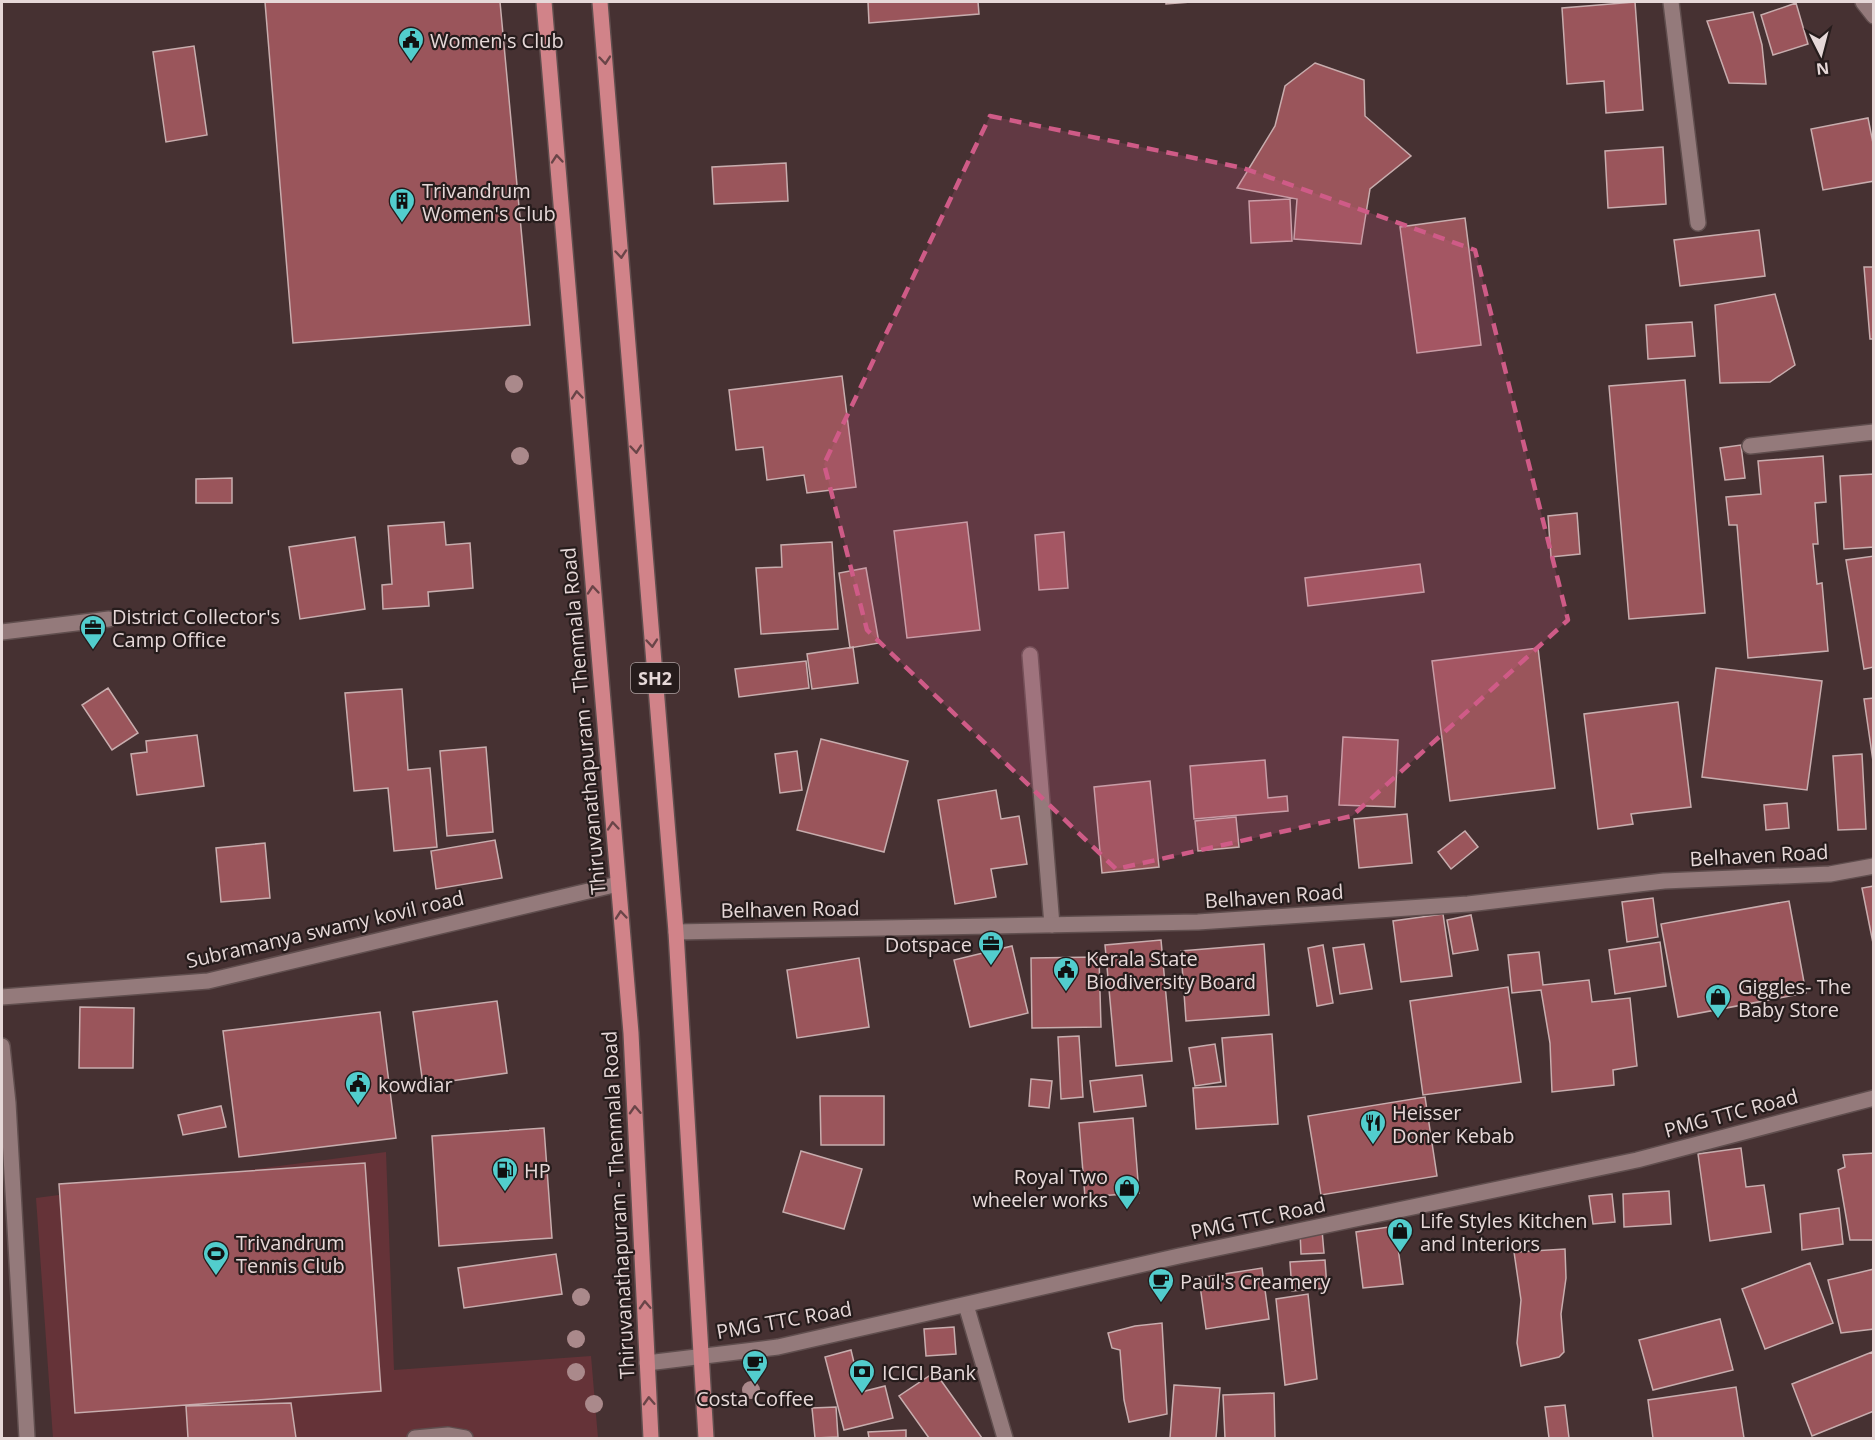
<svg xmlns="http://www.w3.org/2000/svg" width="1875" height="1440" font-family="'Open Sans',sans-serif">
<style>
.green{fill:#653338}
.building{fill:#9a555b;stroke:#c8adae;stroke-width:1.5}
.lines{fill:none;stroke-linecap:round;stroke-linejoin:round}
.lane-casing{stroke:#604e4e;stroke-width:18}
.street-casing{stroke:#604e4e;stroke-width:18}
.secondary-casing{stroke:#604e4e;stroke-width:18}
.primary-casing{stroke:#604e4e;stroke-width:18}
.lane{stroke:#947a7b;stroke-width:15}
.street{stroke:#947a7b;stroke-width:15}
.secondary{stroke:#947a7b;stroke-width:15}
.primary{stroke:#d18389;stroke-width:15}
.tree{fill:#aa898b}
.oneway{stroke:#6a4548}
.marked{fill:#cf5b87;fill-opacity:0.2;stroke:#cf5b87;stroke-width:4.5;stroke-dasharray:12 8;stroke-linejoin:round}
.labels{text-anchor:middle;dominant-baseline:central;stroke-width:4.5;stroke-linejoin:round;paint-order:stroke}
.shield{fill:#261c1c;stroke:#aca0a0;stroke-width:1.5}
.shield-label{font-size:18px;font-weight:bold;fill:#e6d8d8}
.poi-label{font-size:20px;fill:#e6d8d8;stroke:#261c1c;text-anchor:start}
.street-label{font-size:20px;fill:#e6d8d8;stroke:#261c1c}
</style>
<rect width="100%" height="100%" fill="#463132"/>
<!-- green -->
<path class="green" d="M386 1152 394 1370 591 1356 598 1438H53L36 1198Z"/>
<!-- building -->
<path class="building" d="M265 2H500L530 325 293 343Z
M868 2H978L979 14 869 23Z
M1166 2H1191L1166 4Z
M1635 2 1643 110 1606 113 1604 81 1567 84 1562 8Z
M1796 3 1808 44 1773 55 1761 15Z
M1753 12 1762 45 1766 84 1729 83 1707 21Z
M194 46 207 135 166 142 153 52Z
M1315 63 1364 80 1365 116 1411 156 1370 189 1361 244 1294 239 1297 199 1237 188 1275 126 1285 86Z
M1868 118 1874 148V181L1823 190 1811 129Z
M1663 147 1666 204 1608 208 1605 151Z
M786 163 788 201 714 204 712 167Z
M1290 199 1292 241 1251 243 1249 201Z
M1465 218 1481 345 1417 353 1400 227Z
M1759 230 1765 276 1680 286 1674 240Z
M1864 267H1874V339H1870Z
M1775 294 1795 365 1770 382 1720 383 1715 305Z
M1692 322 1695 356 1648 359 1646 325Z
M842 376 856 487 807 493 804 475 767 480 763 447 736 450 729 390Z
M1685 380 1705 613 1629 619 1609 386Z
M1741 445 1745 478 1725 480 1720 448Z
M1823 456 1826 502 1815 503 1818 544H1813L1817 584 1822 583 1828 651 1748 658 1737 525H1729L1726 497 1761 494 1758 461Z
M1874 474V547L1844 549 1840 476Z
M232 478V503H196V479Z
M1577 513 1580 554 1551 557 1548 516Z
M444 522 446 545 470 543 473 588 428 592 429 606 383 609 382 585 392 584 388 526Z
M967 522 980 630 907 638 894 531Z
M1064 532 1068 588 1039 590 1035 535Z
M355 537 365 609 300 619 289 547Z
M832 542 838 629 761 634 756 568 782 567 781 545Z
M1874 556V667L1864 669 1846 560Z
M1420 564 1424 592 1308 606 1305 578Z
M866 568 879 643 850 648 839 573Z
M853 647 858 683 812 689 807 654Z
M1538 648 1555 788 1450 801 1432 661Z
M806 661 809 688 739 697 735 669Z
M1716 668 1822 681 1807 790 1702 777Z
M108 688 138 733 112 750 82 705Z
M402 689 408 770 430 768 437 847 394 851 388 788 354 791 345 693Z
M1874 698V768L1864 699Z
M1678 702 1691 807 1631 814 1633 824 1598 829 1584 714Z
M197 735 204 786 137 795 131 754 147 752 146 741Z
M1343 737 1398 740 1395 807 1339 805Z
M821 739 908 761 884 852 797 830Z
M486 747 493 832 447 836 440 751Z
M797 751 802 790 780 793 775 754Z
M1862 754 1866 829 1838 830 1833 756Z
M1265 760 1268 798 1287 796 1288 811 1194 819 1190 766Z
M1150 781 1159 867 1102 873 1094 787Z
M996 790 1001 819 1019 816 1027 864 991 869 996 897 955 904 938 800Z
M1787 803 1789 828 1766 830 1764 805Z
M1407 814 1412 863 1359 868 1354 819Z
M1236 817 1239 847 1198 851 1195 821Z
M1465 831 1478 847 1451 869 1438 852Z
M495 840 502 878 436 889 431 851Z
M265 843 270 898 221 902 216 848Z
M1874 886V948L1862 888Z
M1653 898 1658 937 1627 942 1622 902Z
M1789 901 1806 993 1678 1017 1661 924Z
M1443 914 1452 976 1401 982 1393 921Z
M1471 915 1478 950 1453 954 1447 920Z
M1161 940 1172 1061 1116 1066 1105 945Z
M1660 942 1666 986 1615 994 1609 950Z
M1264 944 1269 1015 1186 1021 1181 951Z
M1364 944 1372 989 1340 994 1333 948Z
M1323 945 1333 1003 1317 1006 1308 948Z
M1012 946 1028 1013 970 1027 954 960Z
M1539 952 1543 985 1589 980 1592 1002 1630 998 1637 1066 1613 1070 1614 1085 1552 1092 1550 1043 1541 990 1512 993 1508 955Z
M1099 957 1101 1027 1032 1028 1031 958Z
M859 958 869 1027 797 1038 787 970Z
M1508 987 1521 1082 1423 1095 1410 1001Z
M497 1001 507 1073 423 1085 413 1012Z
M80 1007 134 1008 133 1068H79Z
M380 1012 396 1138 239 1157 223 1031Z
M1272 1034 1278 1124 1196 1129 1193 1088 1226 1086 1222 1038Z
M1079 1036 1083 1097 1061 1099 1058 1037Z
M1215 1044 1221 1082 1195 1086 1189 1048Z
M1142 1075 1146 1106 1094 1112 1090 1081Z
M1031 1079 1052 1081 1049 1108 1029 1106Z
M820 1096H884V1145H821Z
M1425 1097 1437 1176 1321 1195 1308 1116Z
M221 1106 226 1127 183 1135 178 1115Z
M1133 1118 1139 1193 1085 1197 1079 1123Z
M544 1128 552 1238 439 1246 432 1136Z
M1741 1148 1746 1187 1764 1185 1771 1232 1710 1241 1698 1154Z
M801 1151 862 1169 844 1229 783 1212Z
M1874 1153V1240H1850L1838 1170 1845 1167 1843 1155Z
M365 1163 381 1391 75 1413 59 1184Z
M1669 1191 1671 1224 1624 1227 1623 1194Z
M1612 1194 1615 1222 1593 1224 1589 1196Z
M1839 1208 1843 1244 1802 1250 1800 1214Z
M1395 1226 1403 1284 1363 1288 1356 1232Z
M1322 1230 1324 1253 1301 1254 1300 1231Z
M1565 1249 1566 1278 1561 1314 1564 1352 1559 1357 1521 1366 1517 1343 1521 1300 1514 1252Z
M556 1254 562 1294 464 1308 458 1268Z
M1325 1260 1327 1288 1292 1291 1290 1262Z
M1810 1263 1833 1323 1765 1349 1742 1289Z
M1262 1268 1269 1319 1206 1329 1199 1278Z
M1874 1269V1329L1841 1333 1828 1280Z
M1308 1294 1317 1379 1285 1385 1276 1299Z
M1720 1319 1733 1370 1653 1390 1639 1340Z
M1162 1323 1167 1414 1129 1422 1124 1400 1120 1350 1112 1348 1108 1333 1135 1326Z
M954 1327 956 1354 926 1356 924 1329Z
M851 1350 861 1392 885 1386 893 1418 844 1430 825 1357Z
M1872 1352 1874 1357V1411L1812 1436 1792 1384Z
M935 1372 982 1438H929L899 1396Z
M1174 1385 1220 1388 1216 1438H1170Z
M1736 1387 1744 1438H1653L1648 1400Z
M1274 1393 1275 1438H1225L1223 1395Z
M291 1403 296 1438H188L186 1406Z
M1565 1405 1569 1438H1549L1545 1407Z
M836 1407 838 1437 815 1438 812 1408Z
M906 1430V1438H869L868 1432Z"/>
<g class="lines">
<defs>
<path id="lane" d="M966 1305 1005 1438
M415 1438 448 1435 465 1438"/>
<path id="street" d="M1671 2 1698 223
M1750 446 1874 432
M2 632 109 619
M1030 655 1052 925
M2 997 208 981 618 884
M2 1046 8 1103 27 1438"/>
<path id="secondary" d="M1863 2 1874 16
M676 932 1198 922 1468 904 1664 881 1830 874 1874 866
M647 1363 778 1347 1179 1256 1637 1160 1874 1098"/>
<path id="primary" d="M544 2 631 1033 651 1438
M600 2 676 932 706 1438"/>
</defs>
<!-- lane casing -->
<use href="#lane" class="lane-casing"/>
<!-- street casing -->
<use href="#street" class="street-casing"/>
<!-- secondary casing -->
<use href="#secondary" class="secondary-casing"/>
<!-- primary casing -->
<use href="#primary" class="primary-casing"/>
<!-- lane -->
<use href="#lane" class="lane"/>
<!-- street -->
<use href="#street" class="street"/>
<!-- secondary -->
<use href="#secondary" class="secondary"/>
<!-- primary -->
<use href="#primary" class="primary"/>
</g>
<!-- trees -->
<g class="tree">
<circle cx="514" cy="384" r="9"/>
<circle cx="520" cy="456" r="9"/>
<circle cx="581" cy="1297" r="9"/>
<circle cx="576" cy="1339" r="9"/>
<circle cx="576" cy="1372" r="9"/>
<circle cx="751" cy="1390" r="9"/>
<circle cx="594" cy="1404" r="9"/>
</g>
<!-- one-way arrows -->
<defs><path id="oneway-chevron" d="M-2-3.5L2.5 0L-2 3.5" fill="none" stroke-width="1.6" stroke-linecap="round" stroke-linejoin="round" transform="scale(1.5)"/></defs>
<g class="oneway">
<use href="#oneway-chevron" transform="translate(605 60) rotate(85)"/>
<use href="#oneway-chevron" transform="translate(557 159) rotate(-95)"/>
<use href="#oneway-chevron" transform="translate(621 254) rotate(85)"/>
<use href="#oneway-chevron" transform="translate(577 395) rotate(-95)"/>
<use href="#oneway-chevron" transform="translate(636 449) rotate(85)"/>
<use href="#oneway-chevron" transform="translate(593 590) rotate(-95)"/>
<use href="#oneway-chevron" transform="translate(652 643) rotate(85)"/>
<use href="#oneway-chevron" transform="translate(613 826) rotate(-95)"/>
<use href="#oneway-chevron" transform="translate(621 915) rotate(-95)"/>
<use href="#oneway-chevron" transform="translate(635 1110) rotate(-93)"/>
<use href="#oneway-chevron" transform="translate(645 1305) rotate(-93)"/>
<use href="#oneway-chevron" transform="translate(649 1401) rotate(-93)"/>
</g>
<!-- marked area -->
<path class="marked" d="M990 116 1243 168 1475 250 1568 620 1352 816 1116 869 867 630 824 464Z"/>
<!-- icons -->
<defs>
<symbol id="civic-pin" viewBox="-11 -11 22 30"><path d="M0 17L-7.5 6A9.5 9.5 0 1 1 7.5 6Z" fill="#52cdcd" stroke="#261c1c"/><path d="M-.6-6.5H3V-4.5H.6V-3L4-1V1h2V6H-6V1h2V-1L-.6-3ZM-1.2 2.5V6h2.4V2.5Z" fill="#111"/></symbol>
<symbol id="building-pin" viewBox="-11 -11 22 30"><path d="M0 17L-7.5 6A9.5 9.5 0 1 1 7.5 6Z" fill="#52cdcd" stroke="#261c1c"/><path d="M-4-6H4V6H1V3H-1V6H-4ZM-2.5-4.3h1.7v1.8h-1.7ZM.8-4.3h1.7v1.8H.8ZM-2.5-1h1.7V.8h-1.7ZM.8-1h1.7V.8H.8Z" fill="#111"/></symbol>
<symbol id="office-pin" viewBox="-11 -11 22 30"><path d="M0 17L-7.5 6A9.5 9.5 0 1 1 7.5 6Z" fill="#52cdcd" stroke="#261c1c"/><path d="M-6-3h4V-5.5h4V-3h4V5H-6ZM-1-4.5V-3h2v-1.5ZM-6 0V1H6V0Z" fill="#111"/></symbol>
<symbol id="shop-pin" viewBox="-11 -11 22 30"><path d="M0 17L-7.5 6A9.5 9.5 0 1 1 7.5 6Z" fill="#52cdcd" stroke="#261c1c"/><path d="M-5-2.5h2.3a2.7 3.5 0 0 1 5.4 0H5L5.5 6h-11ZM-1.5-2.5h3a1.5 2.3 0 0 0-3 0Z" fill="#111"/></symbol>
<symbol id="restaurant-pin" viewBox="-11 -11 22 30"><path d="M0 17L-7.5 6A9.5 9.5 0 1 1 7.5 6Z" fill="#52cdcd" stroke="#261c1c"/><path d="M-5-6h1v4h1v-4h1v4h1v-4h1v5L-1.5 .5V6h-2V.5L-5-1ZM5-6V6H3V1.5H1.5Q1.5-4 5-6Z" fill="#111"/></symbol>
<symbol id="fuel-pin" viewBox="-11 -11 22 30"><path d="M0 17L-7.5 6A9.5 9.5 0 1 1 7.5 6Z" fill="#52cdcd" stroke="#261c1c"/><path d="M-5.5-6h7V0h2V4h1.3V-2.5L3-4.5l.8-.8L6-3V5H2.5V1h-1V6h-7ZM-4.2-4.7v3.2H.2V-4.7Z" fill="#111"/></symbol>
<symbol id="stadium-pin" viewBox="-11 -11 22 30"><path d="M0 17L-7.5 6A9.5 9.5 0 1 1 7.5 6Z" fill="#52cdcd" stroke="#261c1c"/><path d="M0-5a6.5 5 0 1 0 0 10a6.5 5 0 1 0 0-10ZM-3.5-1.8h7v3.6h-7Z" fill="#111"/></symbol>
<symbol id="cafe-pin" viewBox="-11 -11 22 30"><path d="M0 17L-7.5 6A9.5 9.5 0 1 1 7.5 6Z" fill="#52cdcd" stroke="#261c1c"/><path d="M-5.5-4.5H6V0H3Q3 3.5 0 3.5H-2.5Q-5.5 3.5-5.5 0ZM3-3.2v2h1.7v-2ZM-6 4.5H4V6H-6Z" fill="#111"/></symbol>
<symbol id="bank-pin" viewBox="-11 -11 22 30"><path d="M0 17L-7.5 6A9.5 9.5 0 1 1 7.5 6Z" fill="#52cdcd" stroke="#261c1c"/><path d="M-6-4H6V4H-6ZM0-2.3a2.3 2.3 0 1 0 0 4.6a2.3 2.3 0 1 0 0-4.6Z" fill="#111"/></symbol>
</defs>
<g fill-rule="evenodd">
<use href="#civic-pin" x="396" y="25" width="30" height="40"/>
<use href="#building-pin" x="387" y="186" width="30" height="40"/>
<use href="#office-pin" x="78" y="613" width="30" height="40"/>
<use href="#office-pin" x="976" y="929" width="30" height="40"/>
<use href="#civic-pin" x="1051" y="955" width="30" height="40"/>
<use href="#shop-pin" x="1703" y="982" width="30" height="40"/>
<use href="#civic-pin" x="343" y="1069" width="30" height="40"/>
<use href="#restaurant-pin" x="1358" y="1108" width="30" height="40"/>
<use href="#fuel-pin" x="490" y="1155" width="30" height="40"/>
<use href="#shop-pin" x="1112" y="1173" width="30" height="40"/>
<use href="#shop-pin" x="1385" y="1216" width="30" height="40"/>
<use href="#stadium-pin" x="201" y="1239" width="30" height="40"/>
<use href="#cafe-pin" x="1146" y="1266" width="30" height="40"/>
<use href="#cafe-pin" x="740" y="1348" width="30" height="40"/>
<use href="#bank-pin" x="847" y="1357" width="30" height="40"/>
</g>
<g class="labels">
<!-- shield labels -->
<rect class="shield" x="631" y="663" width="48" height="30" rx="4.5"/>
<g class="shield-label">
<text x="655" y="678">SH2</text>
</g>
<!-- poi labels -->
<g class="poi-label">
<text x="430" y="40">Women's Club</text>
<text x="422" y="190">Trivandrum<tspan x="422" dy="23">Women's Club</tspan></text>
<text x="112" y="616">District Collector's<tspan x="112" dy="23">Camp Office</tspan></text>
<text x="972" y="944" text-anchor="end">Dotspace</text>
<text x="1086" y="958">Kerala State<tspan x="1086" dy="23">Biodiversity Board</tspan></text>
<text x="1738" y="986">Giggles- The<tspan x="1738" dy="23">Baby Store</tspan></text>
<text x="378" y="1084">kowdiar</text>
<text x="1392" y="1112">Heisser<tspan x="1392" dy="23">Doner Kebab</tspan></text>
<text x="524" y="1170">HP</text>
<text x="1108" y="1176" text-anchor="end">Royal Two<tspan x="1108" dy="23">wheeler works</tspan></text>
<text x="1420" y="1220">Life Styles Kitchen<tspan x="1420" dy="23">and Interiors</tspan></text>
<text x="236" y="1242">Trivandrum<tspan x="236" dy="23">Tennis Club</tspan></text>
<text x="1180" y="1281">Paul's Creamery</text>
<text x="882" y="1372">ICICI Bank</text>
<text x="755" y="1398" text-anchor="middle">Costa Coffee</text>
</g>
<!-- street labels -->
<g class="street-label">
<text transform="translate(583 721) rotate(-95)">Thiruvanathapuram - Thenmala Road</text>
<text transform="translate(1759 855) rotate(-3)">Belhaven Road</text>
<text transform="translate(1274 896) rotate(-4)">Belhaven Road</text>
<text transform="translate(790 909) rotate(-1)">Belhaven Road</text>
<text transform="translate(325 929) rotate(-13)">Subramanya swamy kovil road</text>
<text transform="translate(1731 1113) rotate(-15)">PMG TTC Road</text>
<text transform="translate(618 1205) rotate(-93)">Thiruvanathapuram - Thenmala Road</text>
<text transform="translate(1258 1218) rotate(-12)">PMG TTC Road</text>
<text transform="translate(784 1320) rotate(-10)">PMG TTC Road</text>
</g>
</g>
<!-- border -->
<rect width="1875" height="1440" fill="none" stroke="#e6d8d8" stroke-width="6"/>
<!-- north arrow -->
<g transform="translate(1821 54) rotate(174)" stroke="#261c1c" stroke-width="4.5" paint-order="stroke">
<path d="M0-4.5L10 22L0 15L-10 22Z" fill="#e6d8d8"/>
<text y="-9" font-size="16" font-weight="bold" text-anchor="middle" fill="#e6d8d8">N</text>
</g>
</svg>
